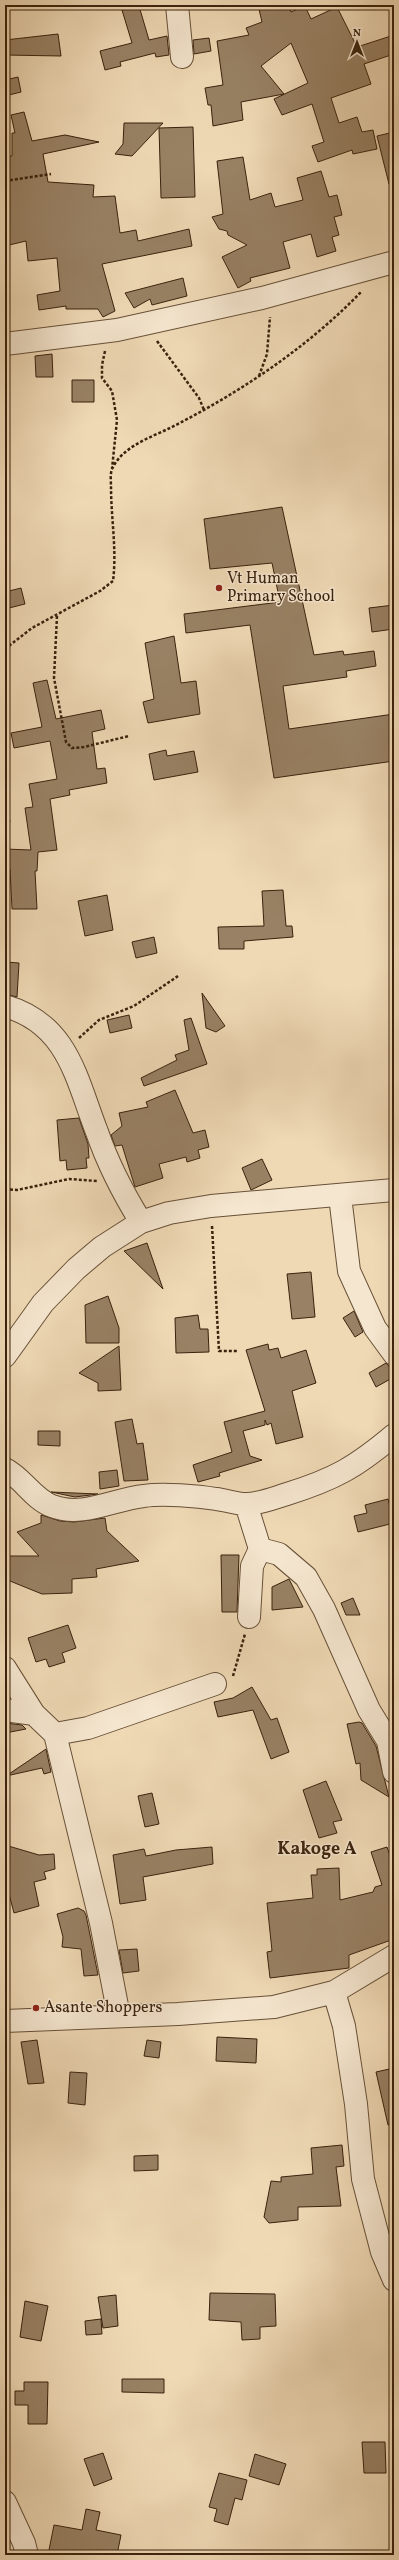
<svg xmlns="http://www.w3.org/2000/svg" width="399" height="2560" font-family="Vollkorn,serif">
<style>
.building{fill:#988164;stroke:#3a220d}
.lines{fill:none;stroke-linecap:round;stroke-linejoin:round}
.minor-casing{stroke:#675037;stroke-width:24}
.path{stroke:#3a220d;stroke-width:2.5;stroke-dasharray:3 2;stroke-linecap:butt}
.minor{stroke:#f5e6cf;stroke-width:22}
.poi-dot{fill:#8f2418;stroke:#f5e6cf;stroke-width:1.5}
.labels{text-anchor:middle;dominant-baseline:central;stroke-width:3;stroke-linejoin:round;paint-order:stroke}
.poi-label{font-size:16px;fill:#3a220d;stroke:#f5e6cf;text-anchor:start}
.quarter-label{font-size:18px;font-weight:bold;fill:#3a220d;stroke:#f5e6cf}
</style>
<rect width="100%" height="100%" fill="#efd9b5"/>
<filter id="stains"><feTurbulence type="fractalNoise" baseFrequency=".005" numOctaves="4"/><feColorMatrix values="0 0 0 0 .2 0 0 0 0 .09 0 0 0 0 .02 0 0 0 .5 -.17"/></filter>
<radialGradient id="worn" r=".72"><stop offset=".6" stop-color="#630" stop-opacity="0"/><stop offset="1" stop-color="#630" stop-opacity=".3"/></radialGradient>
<!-- building -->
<path class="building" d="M258 5H288L291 12 305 6 311 19 337 7 357 47 394 35V54L364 64 371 84 331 98 339 123 357 117 362 132 373 130 377 149 353 154 352 150 318 162 312 146 324 142 312 104 282 115 274 99 308 83 291 43 261 66 284 94 241 102 243 120 213 126 211 105H208L205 88 223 85 217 41 249 35 246 28 262 22Z
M139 6 149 40 167 36 169 55 156 57 155 53 120 62 121 66 105 70 100 51 132 43 122 10Z
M58 34 61 56 5 55V40Z
M209 38 211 51 194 54 193 40Z
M18 77 21 92 5 96V80Z
M24 112 32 141 65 135 99 142 43 154 48 182 94 185 93 197 115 196 120 233 136 230 138 241 189 229 192 246 102 264 115 311 103 317 98 309H66V306L39 310 37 295 60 291 57 258 28 261 26 241 5 246V156H12V133H15L11 115Z
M124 123H163L132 156 115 154 123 144Z
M193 127 195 197 161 198 159 128Z
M394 132V183L389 184 377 136Z
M243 157 250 200 271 193 275 207 303 200 297 178 321 171 329 197 337 195 342 215 334 217 339 235 332 237 336 251 317 257 311 234 283 242 290 268 250 278 251 281 238 288 222 257 247 245 228 235 227 231 219 229 212 217 223 214 217 161Z
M183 278 187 296 152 305 150 299 134 308 125 293Z
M52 354 53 377H36L35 356Z
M72 380H94V402H72Z
M282 507 314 655 343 651 344 655 374 651 376 666 346 671 347 677 283 686 289 729 394 714V761L274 778 250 625 186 633 184 614 280 602 272 563 210 569 204 519Z
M21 588 25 604 5 609V592Z
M394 605V629L372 632 369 608Z
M174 636 181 683 196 681 200 714 148 723 143 702 154 699 145 643Z
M47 680 56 719 101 710 105 729 92 732 97 769 105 768 107 783 69 790 70 795 50 799 57 850 38 852 37 871H35L37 909H12L10 869 5 870V849L31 850 25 808 33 807 29 784 57 779 50 741 14 748 11 733 42 727 33 683Z
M166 750 167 756 194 751 198 772 154 780 149 754Z
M283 890 286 926H292L293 937 244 941V949H219L218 927 264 926 262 891Z
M107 895 113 930 85 936 78 901Z
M154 937 157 953 136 958 132 942Z
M5 962 19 963 17 997 5 994Z
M202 993 225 1026 216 1032 206 1028Z
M129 1015 132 1028 110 1033 107 1020Z
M191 1018 207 1064 144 1086 141 1078 177 1060 175 1055 189 1050 184 1020Z
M175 1090 193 1133 205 1130 209 1147 198 1150 200 1158 187 1162 186 1157 159 1164 163 1178 135 1187 122 1145 115 1146 111 1135 122 1126 119 1113 148 1107 146 1102Z
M79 1118 88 1144 89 1158H86L87 1168 67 1170 66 1160 60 1161 57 1120Z
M262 1159 272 1180 251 1190 242 1168Z
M147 1243 163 1289 124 1251Z
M311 1272 315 1317 292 1319 287 1274Z
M108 1296 119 1328V1343H86L85 1305Z
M354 1311 363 1332 355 1337 343 1318Z
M198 1315 200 1329H208L209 1352 176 1353 175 1318Z
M268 1344 269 1350 278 1348 281 1358 306 1350 316 1383 292 1391 303 1437 276 1444 271 1423 267 1425 265 1420V1425L243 1431 250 1456 262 1460 219 1473 220 1476 198 1482 193 1465 232 1452 224 1422 265 1411 246 1350Z
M119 1346 121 1390 98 1391V1383L79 1373Z
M386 1363 394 1372V1377L376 1387 369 1373Z
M132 1419 137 1444 143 1443 148 1480 124 1481 115 1422Z
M38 1431H60V1446L38 1445Z
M117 1470 119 1486 100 1489 99 1472Z
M51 1492 98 1494 75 1497Z
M388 1499 394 1523 358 1532 354 1516 367 1513 365 1505Z
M41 1515 60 1521 74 1522 105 1518 107 1531 139 1561 96 1569 97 1577 72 1579V1593L42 1594 5 1579V1556H39L17 1532 41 1523Z
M221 1555H239L237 1612H222Z
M289 1579 303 1607 272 1610V1587Z
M353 1598 360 1615H346L341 1603Z
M68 1625 76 1648 62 1653 65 1662 49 1667 46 1659 36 1662 28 1638Z
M252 1687 271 1720 277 1718 289 1752 271 1759 253 1710 218 1717 214 1702 233 1698Z
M359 1722 362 1723 376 1746 389 1797 361 1780 360 1763 356 1764 347 1724Z
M5 1723 22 1725 26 1729 5 1733Z
M46 1749 51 1772 44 1774 42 1768 6 1776Z
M326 1781 342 1820 333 1822 337 1833 319 1838 303 1790Z
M152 1793 159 1824 145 1827 138 1796Z
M5 1845 39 1855 54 1854 55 1869 44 1872 46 1879 34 1882 39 1906 14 1913 5 1879Z
M212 1847 213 1864 143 1877 146 1900 120 1904 113 1855 144 1849 146 1856 176 1850Z
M387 1847 394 1867V1939L349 1955V1968L270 1978 267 1952 272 1951 267 1903 313 1898 311 1875H317V1869L339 1868 340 1900 373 1892 375 1887 382 1885 371 1852Z
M78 1908 84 1911 86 1915 98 1975 84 1976 81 1949 62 1947 63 1937 57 1914Z
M137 1949 139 1971 123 1973 119 1950Z
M217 2037 257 2039 256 2063 216 2061Z
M37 2040 44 2083 28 2084 21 2042Z
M147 2040 161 2042 159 2058 144 2056Z
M394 2068V2124L388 2125 376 2072Z
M70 2072 87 2073 85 2105 68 2103Z
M342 2145 344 2166 336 2167 341 2206 298 2207V2220L269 2223 264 2217 271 2181 281 2182V2177L313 2174 311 2148Z
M158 2155V2170L134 2171V2156Z
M210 2293 275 2294 276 2326 260 2327V2339L242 2340 241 2322 209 2320Z
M116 2295 118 2326 103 2328 98 2297Z
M25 2301 48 2306 41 2341 20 2337Z
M101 2319 102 2334 86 2335 85 2321Z
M122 2379H164V2393L122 2392Z
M24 2382H48L47 2424H28V2405H15V2391H24Z
M362 2442H385L386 2473H364Z
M103 2453 112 2479 94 2486 84 2459Z
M255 2454 286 2464 279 2485 249 2476Z
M219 2473 247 2480 242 2500 235 2498 228 2525 214 2521 217 2509 209 2507Z
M86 2509 100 2512 96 2530 121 2535 117 2555H48L54 2525 82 2530Z"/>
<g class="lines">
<defs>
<path id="minor" d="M177 5 182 57
M5 344 117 330 262 298 394 262
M5 1006C68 1024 76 1078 97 1132 108 1164 123 1193 141 1222
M340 1196 349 1271 375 1328 394 1354
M5 1356 43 1303 76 1269 102 1247 141 1222 169 1213 211 1206 394 1190
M5 1469C23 1478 33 1499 52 1506 82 1518 114 1499 144 1496 162 1493 198 1496 216 1499 226 1500 236 1504 246 1504 259 1504 274 1498 287 1494 335 1479 356 1467 394 1435
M246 1504 260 1549 252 1566 249 1617
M260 1549 279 1554 306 1577 324 1609 369 1710 388 1741 394 1772
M5 1668 34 1714
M5 1710 34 1714 55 1734 101 1923 119 2016
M55 1734 88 1728 215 1684
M334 1992 344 2026 356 2104 363 2179 382 2252 394 2280
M5 2021 178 2014 274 2007 334 1992 394 1956
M5 2502 24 2543 27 2555"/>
</defs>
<!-- minor casing -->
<use href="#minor" class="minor-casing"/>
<!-- path -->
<path class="path" d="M5 181 51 174
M157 341 199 398 204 410
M105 351 102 365V378L112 391 117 420 112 469
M259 376 267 354 270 317
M57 616 54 678 66 742 72 748 84 747 129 736
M5 649 32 628 100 591 113 581C117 550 111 518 111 487 111 482 110 474 112 469 122 447 149 438 170 428 239 393 307 348 361 292
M5 770 9 821 5 889
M79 1038 99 1020 134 1006 178 976
M5 1189 17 1190 69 1179 97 1181
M212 1226 219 1351H238
M233 1676 245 1634"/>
<!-- minor -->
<use href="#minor" class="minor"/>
</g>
<!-- markers -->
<g class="poi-dot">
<circle cx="219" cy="588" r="4"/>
<circle cx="36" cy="2008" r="4"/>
</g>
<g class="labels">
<!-- poi labels -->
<g class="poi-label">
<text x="227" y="579">Vt Human<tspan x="227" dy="18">Primary School</tspan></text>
<text x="44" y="2008">Asante Shoppers</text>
</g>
<!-- quarter labels -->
<g class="quarter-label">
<text x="317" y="1849">Kakoge A</text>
</g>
</g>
<!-- margin -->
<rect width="399" height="2560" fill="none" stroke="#efd9b5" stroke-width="20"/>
<rect x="6" y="6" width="387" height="2548" fill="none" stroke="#3a220d" stroke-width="2"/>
<rect x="10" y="10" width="379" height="2540" fill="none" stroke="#3a220d"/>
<!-- north arrow -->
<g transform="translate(357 42)" stroke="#f5e6cf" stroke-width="3" paint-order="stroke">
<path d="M0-3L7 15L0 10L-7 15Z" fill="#3a220d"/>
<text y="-6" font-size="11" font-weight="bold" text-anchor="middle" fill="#3a220d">N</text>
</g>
<rect width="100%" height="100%" filter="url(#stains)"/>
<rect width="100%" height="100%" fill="url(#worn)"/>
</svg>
